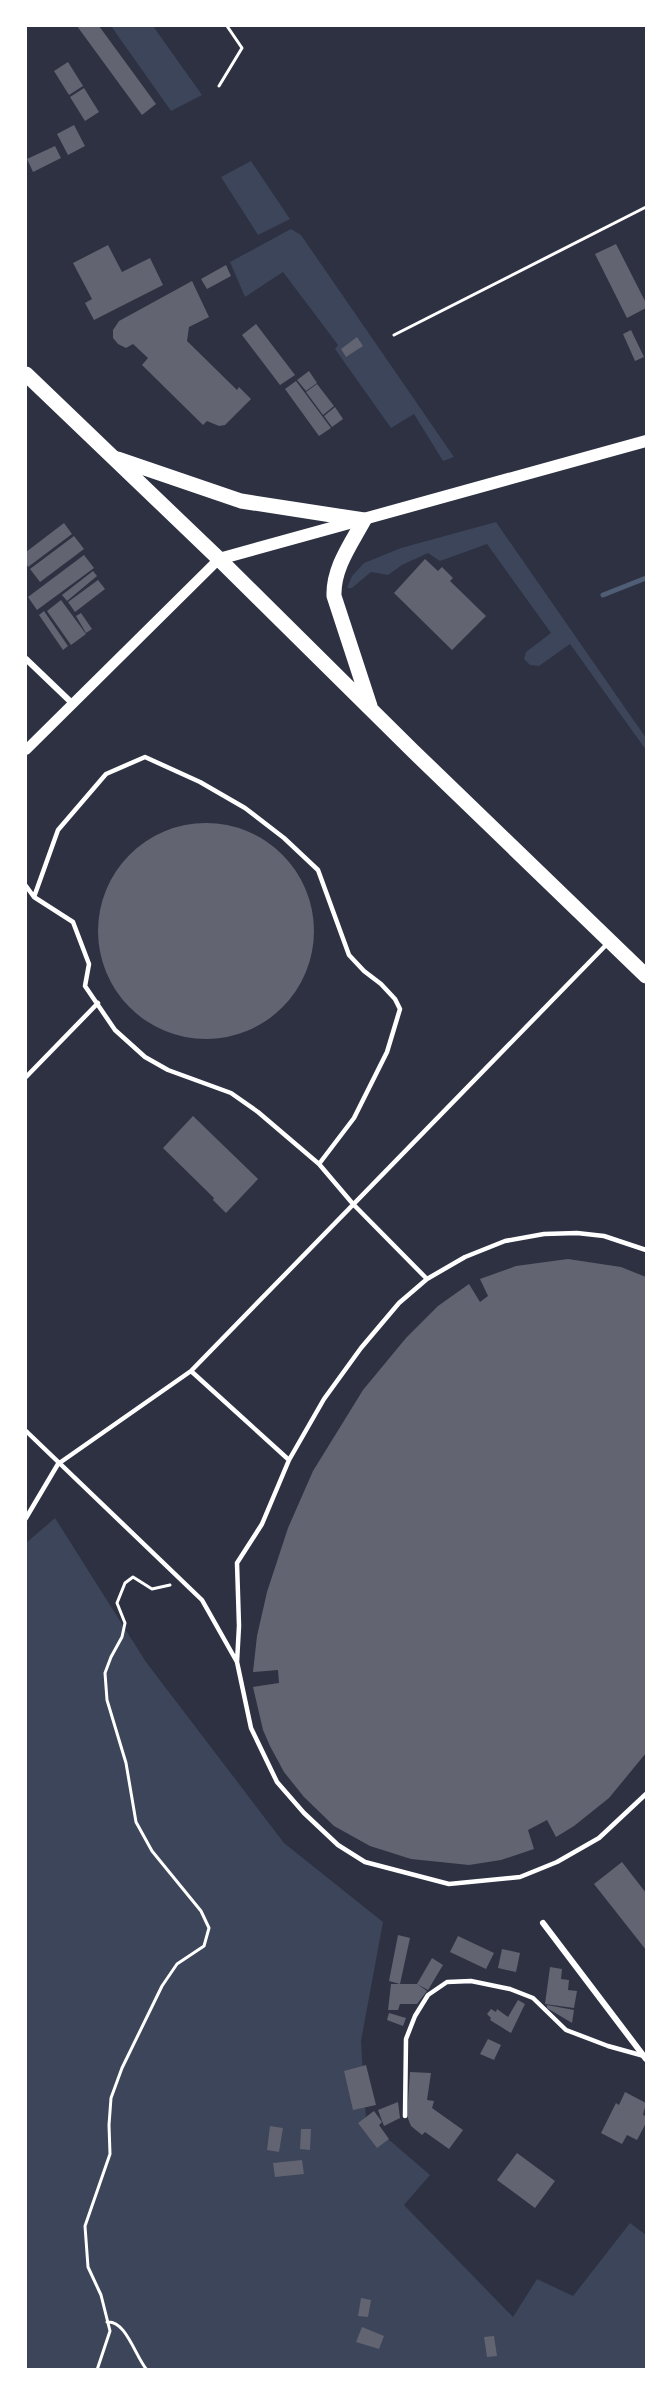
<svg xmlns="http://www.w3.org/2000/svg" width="672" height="2395" font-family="'Space Grotesk',sans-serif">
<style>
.green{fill:#3c4559}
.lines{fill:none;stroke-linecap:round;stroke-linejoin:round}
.stream{stroke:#4f5d75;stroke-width:5}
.building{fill:#626471}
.path{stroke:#fff;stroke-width:3}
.service{stroke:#fff;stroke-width:4.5}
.minor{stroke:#fff;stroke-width:6}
.tertiary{stroke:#fff;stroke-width:10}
.secondary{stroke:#fff;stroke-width:12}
.primary{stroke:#fff;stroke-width:15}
</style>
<rect width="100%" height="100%" fill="#2d3142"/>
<!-- green -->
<path class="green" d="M111 26H153L202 95 171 111Z
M251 161 290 219 258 235 221 177Z
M291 229 301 235 454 457 443 461 414 414 391 428 335 349 338 345 283 272 245 297 230 262Z
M496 522 646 738V750L570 644 539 666 530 665 524 659 526 652 551 633 487 544 440 561 428 553 402 565 388 575 371 572 352 588H347L352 576 364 563 401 548Z
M55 1518 146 1662 284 1843 383 1922 361 2041 366 2120 430 2175 404 2205 513 2317 537 2279 573 2296 630 2223 646 2235V2369H26V1543Z"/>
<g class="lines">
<!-- stream -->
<path class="stream" d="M603 595 646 578"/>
</g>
<!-- building -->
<path class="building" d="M77 26H99L156 104 142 115Z
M68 62 83 86 69 95 54 71Z
M84 88 99 112 85 121 70 97Z
M74 125 85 146 68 155 57 134Z
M55 146 61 158 33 172 27 159Z
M616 244 646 303V308L627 318 595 254Z
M108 245 122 272 150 258 163 285 94 320 85 303 92 299 73 263Z
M226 265 231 276 207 289 201 279Z
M192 281 209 317 189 327 187 341 237 390 239 387 251 399 225 425 219 426 207 421 203 425 142 365 148 358 133 344 126 348 118 344 113 338V330L119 321Z
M256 324 295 375 280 385 242 335Z
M631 330 644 357 635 361 623 334Z
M357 337 363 346 346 357 341 349Z
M309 371 317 383 306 391 297 380Z
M296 381 331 428 319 436 285 389Z
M317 384 334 406 323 415 306 392Z
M335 407 343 419 332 427 324 416Z
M64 523 72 534 28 567 26 563V552Z
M74 536 84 549 40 582 30 569Z
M84 555 94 568 37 610 28 597Z
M425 559 438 571 442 567 453 578 450 581 486 616 452 650 394 593Z
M93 571 97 576 67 601 62 595Z
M98 580 105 589 75 612 68 602Z
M61 600 86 634 71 645 47 611Z
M44 611 68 646 63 650 39 615Z
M81 613 92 629 86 633 76 616Z
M98 931a108 108 0 1 1 216 0a108 108 0 1 1-216 0Z
M193 1116 258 1179 226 1213 213 1200 214 1198 163 1148Z
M568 1259 621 1267 646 1277V1753L609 1798 574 1826 556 1837 547 1820 528 1830 534 1849 501 1860 469 1865 411 1859 370 1846 334 1826 304 1797 284 1772 270 1746 263 1730 253 1687 279 1683 278 1670 253 1672 257 1636 267 1592 288 1528 313 1471 363 1390 406 1338 438 1306 469 1284 480 1302 488 1296 480 1279 516 1266Z
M622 1862 646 1893V1950L594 1884Z
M398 1935 410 1938 400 1984 389 1981Z
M458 1936 494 1953 486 1969 450 1952Z
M502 1949 520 1953 516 1972 498 1968Z
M432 1958 443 1965 428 1990 417 1984Z
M550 1967 562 1969 561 1979 569 1980 568 1990 577 1991 574 2008 545 2004Z
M391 1984H417L427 1991 417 2004H400L398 2010H388Z
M518 2000 525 2004 511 2033 490 2020 491 2018 487 2014 491 2009 496 2012 497 2009 508 2017Z
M547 2005 574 2010 572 2023 547 2008Z
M389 2013 406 2018 403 2026 387 2020Z
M488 2039 501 2045 494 2060 480 2054Z
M366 2065 376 2105 353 2110 344 2071Z
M410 2072 431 2073 427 2100 434 2101 432 2108 463 2130 449 2149 425 2132 422 2135 411 2126 407 2116Z
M625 2092 646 2103 643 2115 646 2116V2123L637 2140 627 2135 622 2144 601 2133 616 2103 619 2105Z
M398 2102 400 2118 384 2126 378 2110Z
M374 2111 382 2122 379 2125 389 2139 377 2148 358 2123Z
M270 2126 283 2128 279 2152 267 2150Z
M301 2129H311L310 2150 300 2149Z
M517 2153 555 2181 535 2208 497 2180Z
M302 2160 304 2174 275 2177 273 2163Z
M361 2298 371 2300 368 2317 358 2316Z
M362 2327 384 2336 379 2349 356 2342Z
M494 2336 497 2356 487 2357 484 2337Z"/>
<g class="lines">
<!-- path -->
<path class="path" d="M219 86 242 48 227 26
M394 335 646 207
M107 2322C126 2320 135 2356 147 2370
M97 2370 110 2331 101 2295 88 2267 85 2226 110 2154 109 2125 111 2098 122 2068 162 1986 177 1964 204 1946 209 1928 201 1911 152 1851 136 1822 126 1763 107 1700 105 1673 111 1657 122 1637 125 1623 117 1603 125 1583 133 1577 152 1589 170 1585"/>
<!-- service -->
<path class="service" d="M26 886 34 897 73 922 89 964 85 986 115 1030 145 1057 168 1070 231 1093 258 1112 319 1164 353 1204 427 1279
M34 897 58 830 106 774 145 757 200 782 245 808 284 838 318 870 349 955 364 971 381 984 395 999 400 1009 387 1052 354 1118 319 1164
M26 1077 98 1003
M646 1250 604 1236 577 1233 544 1234 505 1241 465 1257 427 1279 399 1303 361 1348 324 1399 289 1460 262 1524 237 1563 239 1626 237 1662 251 1728 277 1782 304 1813 338 1845 365 1862 449 1884 520 1877 557 1862 599 1838 646 1794
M191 1371 289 1460
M26 1431 202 1600 237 1662
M26 1518 58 1464 191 1371 608 943
M405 2116 406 2039 415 2016 428 1995 447 1982 471 1981 510 1989 533 1998 566 2030 608 2046 644 2056"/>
<!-- minor -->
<path class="minor" d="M26 659 73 704
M543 1923 646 2059"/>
<!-- tertiary -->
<path class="tertiary" d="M26 750 219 559"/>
<!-- secondary -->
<path class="secondary" d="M219 559 646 441"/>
<!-- primary -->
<path class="primary" d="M26 374 219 559 413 751 646 976
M118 459 241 501 364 520C351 544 333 568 334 596L370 706"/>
</g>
<!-- border -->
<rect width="672" height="2395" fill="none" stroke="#ffffff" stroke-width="54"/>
</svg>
